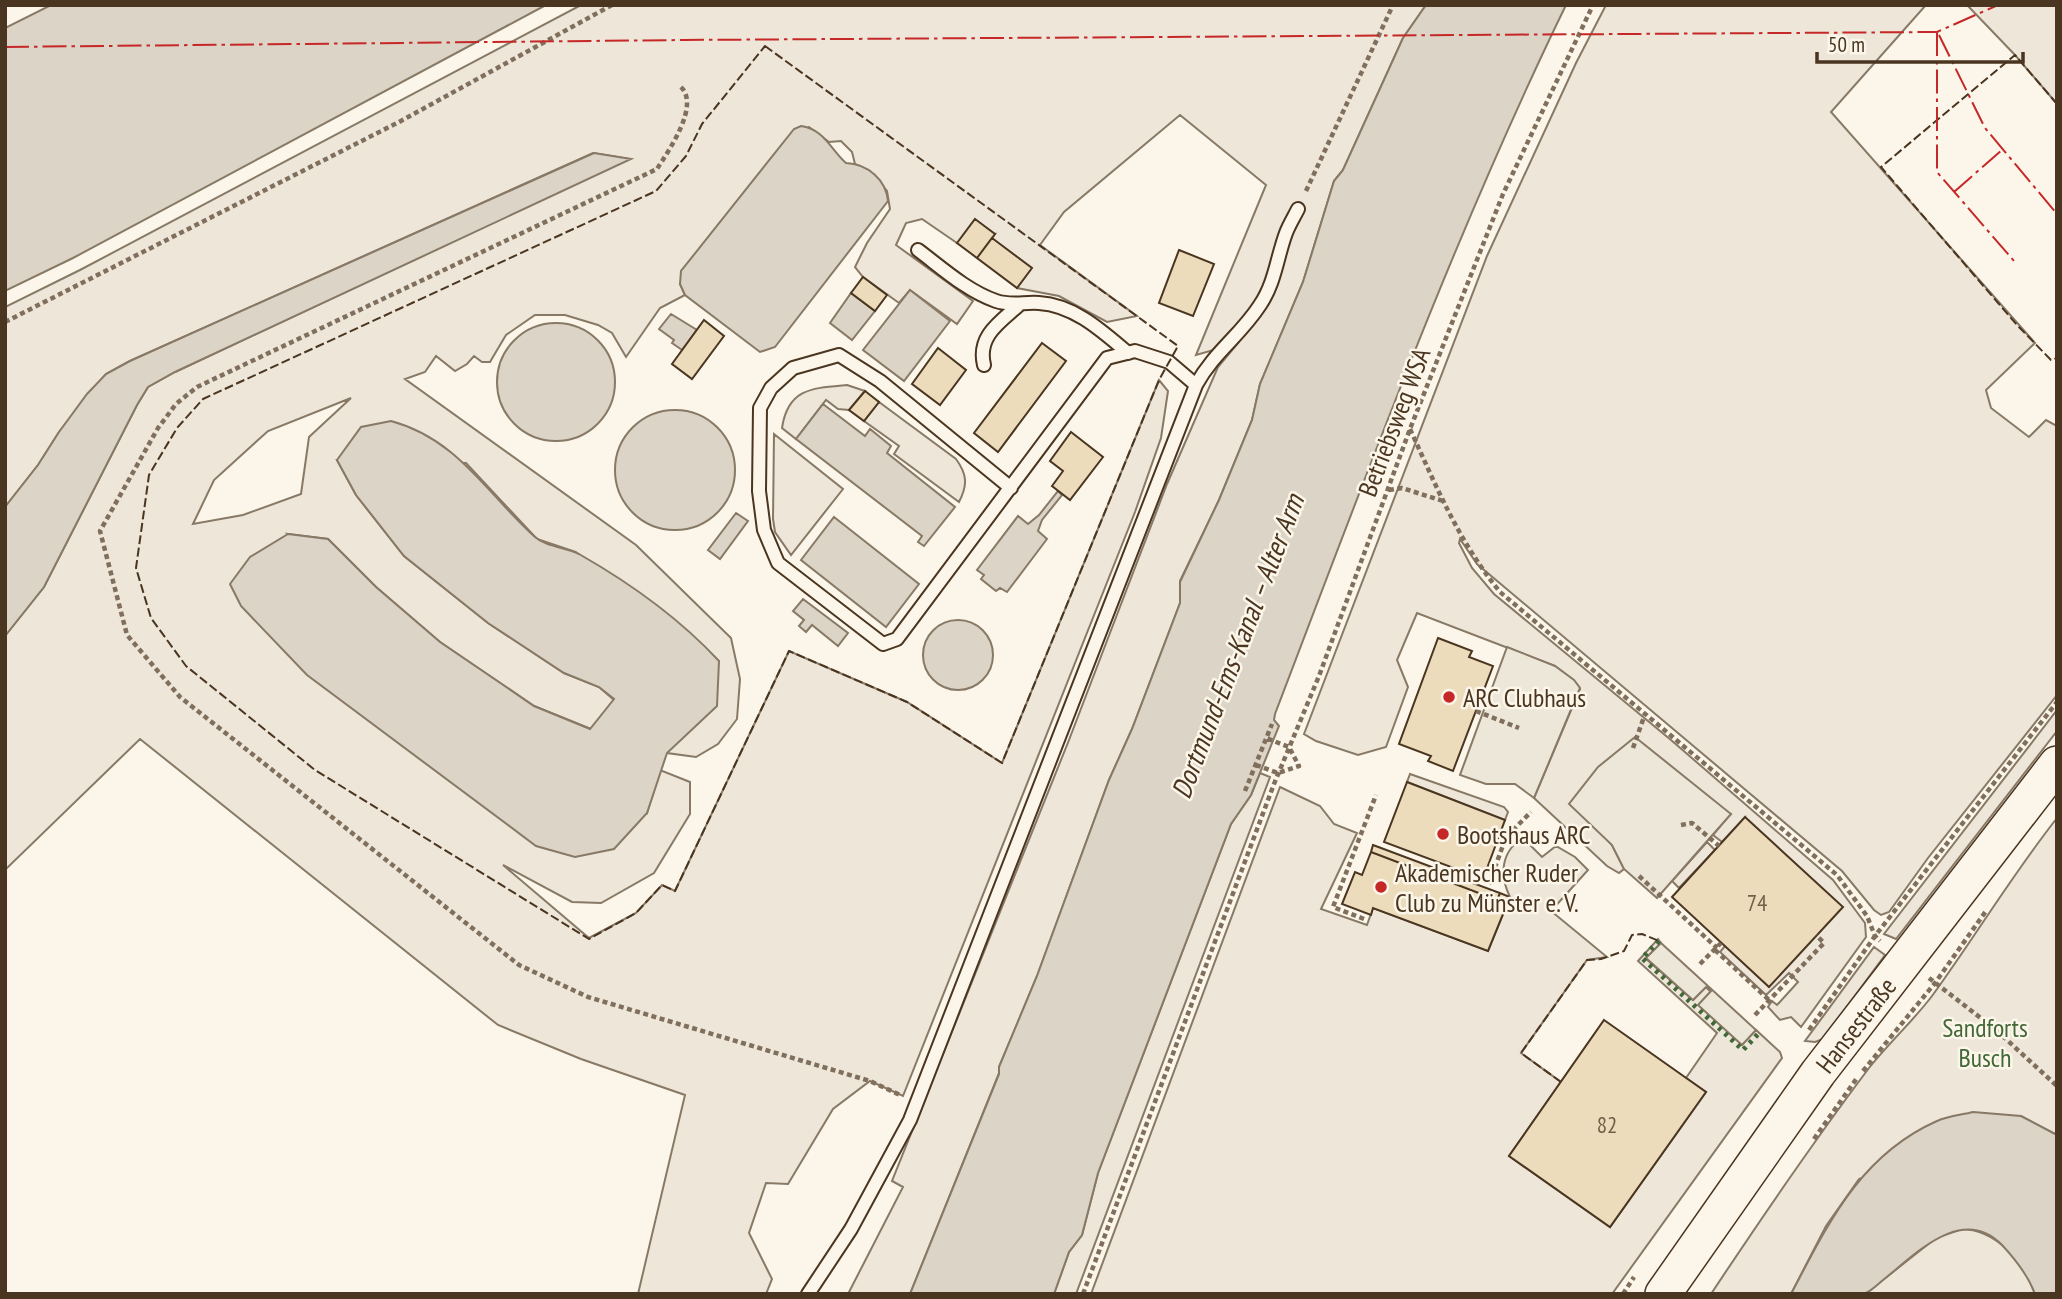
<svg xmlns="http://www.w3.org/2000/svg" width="2062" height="1299" font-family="'PT Sans Narrow',sans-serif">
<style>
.green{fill:#ede6d9;stroke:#887966;stroke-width:2;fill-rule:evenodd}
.parking{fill:#ede7d9;stroke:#887966;stroke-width:2}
.water{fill:#dcd4c6;stroke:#887966;stroke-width:2}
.building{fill:#ecdcbc;stroke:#4a3520;stroke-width:2}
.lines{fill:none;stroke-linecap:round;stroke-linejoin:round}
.service-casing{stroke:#4a3520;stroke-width:16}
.secondary-casing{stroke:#4a3520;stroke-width:38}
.path{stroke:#7f6f5c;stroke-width:4.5;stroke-dasharray:5 3.5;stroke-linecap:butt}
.service{stroke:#fbf6e9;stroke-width:12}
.secondary{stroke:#fbf6e9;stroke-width:35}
.hedge{stroke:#436837;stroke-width:5;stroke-dasharray:3.5 5;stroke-linecap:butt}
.fence{stroke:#4a3520;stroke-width:2;stroke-dasharray:9 3.5;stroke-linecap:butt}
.power{stroke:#c62828;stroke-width:2;stroke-dasharray:24 5 3.5 5;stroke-linecap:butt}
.poi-dot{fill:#c62828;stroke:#fbf6e9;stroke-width:2.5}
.labels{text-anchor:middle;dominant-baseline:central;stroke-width:5;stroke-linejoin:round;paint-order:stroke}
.number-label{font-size:23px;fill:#725f47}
.street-label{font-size:26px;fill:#4a3520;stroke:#fbf6e9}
.poi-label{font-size:26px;fill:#4a3520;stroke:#fbf6e9;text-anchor:start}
.park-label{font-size:26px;fill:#436837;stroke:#fbf6e9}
.water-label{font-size:28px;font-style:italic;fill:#4a3520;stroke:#fbf6e9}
</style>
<rect width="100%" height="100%" fill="#fbf6e9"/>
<!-- green -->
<path class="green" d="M581 5H1426L1403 38 1343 170 1334 181 1303 282 1260 384 1252 420 1219 500 1180 581V603L1132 729 1109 780 1037 976 999 1067V1073L910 1294H848L903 1187 892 1181 1069 740 1167 484 1218 367 1238 343 1196 355 1266 185 1180 115 1064 212 1040 245 1137 316 1107 322 1059 296 1017 288 992 238 995 234 957 243 922 219 906 223 896 245 973 301 957 324 910 290 899 303 863 277 855 267 867 243 890 209 887 191 870 171 855 164 852 152 841 141 829 142 809 127 680 284 685 295 660 308 626 357 612 333 598 325 565 315H535L506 335 490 362H482L474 356 467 364 455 371 436 356 425 372 405 379 636 545 731 638 740 679 737 719 718 744 696 757 667 753 576 552 537 539 466 463 337 460 356 495 404 556 488 623 564 673 599 687 614 700 591 729 534 706 440 642 376 587 328 539 288 534 647 813 660 770 690 782V814L654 873 601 903 572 902 503 865 589 938 636 913 662 885 675 891 789 651 907 702 1002 763 1159 380 1168 391 1161 438 1135 512 903 1096 870 1081 833 1109 788 1184 766 1183 749 1233 772 1279 766 1294H638L685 1095 581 1059 498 1025 140 739 5 870V636L44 587 137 405 148 387 175 372 629 159 593 153 130 361 106 374 59 432 38 465 5 507V307L80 270ZM351 398 309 437 301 494 243 515 193 524 214 480 268 431Z
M1606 5H1926L1831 112 2035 343 1986 390 1991 408 2029 437 2046 420 2057 426V695L1928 858 1889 912 1881 915 1874 910 1842 871 1477 564 1460 539 1459 543 1472 568 1494 594 1671 740 1833 880 1865 923 1866 937 1801 1027 1791 1017 1780 1020 1768 1007 1772 1001 1777 1005 1798 982 1789 973 1766 995 1720 952 1725 946 1745 818 1722 842 1713 835 1730 814 1600 831 1612 845 1624 869 1619 873 1607 866 1534 798 1580 689 1555 666 1417 613 1397 660 1408 687 1386 747 1358 755 1316 741 1304 734 1487 256 1576 63Z
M1967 5H2057V104L2015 55Z
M847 385 865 391 849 410 838 409 826 400 796 439 782 428C788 388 813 388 847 385Z
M879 402 956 459C967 474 968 485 959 502L894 454 899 446 864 421Z
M774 434 843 489 791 555 775 532 773 519Z
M2057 710V731L1896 939 1884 934Z
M1260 773 1270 777 1076 1294H1054L1069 1252 1082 1235 1098 1173 1231 824 1251 795Z
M1410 774 1504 807 1508 812 1505 820 1407 782Z
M1280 787 1320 806 1334 824 1357 833 1321 909 1367 925 1373 908 1488 951 1510 897C1499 875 1501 851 1523 838L1542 857 1556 846 1575 857 1588 870 1551 911 1607 957 1587 960 1521 1053 1561 1082 1509 1156 1610 1227 1706 1092 1686 1078 1717 1033 1638 961 1658 939 1661 943 1646 959 1693 1000 1706 987 1711 992 1699 1005 1742 1044 1756 1030 1780 1052 1782 1058 1612 1294H1091Z
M2057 818V1135L2021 1116 1859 1179 1826 1226 1791 1294H1711C1762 1217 1814 1141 1869 1068 1889 1043 1913 1021 1932 996 1975 937 2012 875 2057 818Z
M1707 842 1715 850 1679 888 1672 881Z
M1874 947 1885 955 1823 1039 1815 1042 1805 1041Z
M1962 1229C1997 1230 2024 1262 2035 1294H1865L1936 1238Z"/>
<!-- parking -->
<path class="parking" d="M1507 647 1555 666 1574 680 1580 688 1534 798 1515 784H1486L1460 775Z
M1635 737 1731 814 1657 898 1624 869 1612 845 1569 804 1598 767Z
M1661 943 1756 1030 1742 1045 1698 1005 1711 991 1706 987 1693 1000 1646 958Z"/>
<!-- water -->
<path class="water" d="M51 5H546L73 258 5 291V28Z
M1426 5H1566C1454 235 1366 476 1275 714L1274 720 1279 726 1251 795 1231 824 1098 1173 1082 1235 1069 1252 1054 1294H910L999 1074V1067L1037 976 1109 780 1132 729 1180 603V582L1219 500 1252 420 1260 384 1303 282 1334 181 1343 170 1403 38Z
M801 126C824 129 831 150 846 163 868 164 886 180 888 201L775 347 760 352 685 295 680 284 681 271 794 129Z
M594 153 631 159 175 372 148 387 137 405 44 587 5 636V507L38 465 59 432 87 394 106 374 130 361Z
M910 290 950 321 904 381 863 350Z
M851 293 875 311 852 340 830 323Z
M671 314 697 330 682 350 672 343 674 340 659 329Z
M497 382a59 59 0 1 1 118 0a59 59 0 1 1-118 0Z
M823 404 865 436 870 429 891 446 887 453 955 507 924 546 918 542 922 536 796 439Z
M615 470a60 60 0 1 1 120 0a60 60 0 1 1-120 0Z
M391 421C458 439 487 494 535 537 546 547 566 547 579 554 630 583 679 618 719 661L717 706 667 753 647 813 614 849 575 857 536 846 307 675 241 606 230 584 250 557 288 534 328 539 376 587 440 642 534 706 590 729 614 699 599 687 564 673 488 623 404 556 356 495 337 460 361 427Z
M1058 491 1062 495 1042 520 1038 531 1047 539 1007 592 1000 588 996 591 981 579 984 575 977 570 1018 516 1028 524 1039 515Z
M736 513 748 521 720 559 708 550Z
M834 517 919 584 886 627 801 560Z
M803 599 848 633 838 646 812 625 806 632 799 626 804 620 793 611Z
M923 655a35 35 0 1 1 70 0a35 35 0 1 1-70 0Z
M1973 1112 2021 1116 2057 1135V1294H2035C2028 1275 2016 1260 2002 1245 1962 1204 1916 1254 1883 1280 1878 1284 1872 1290 1866 1293 1856 1297 1806 1294 1791 1294 1828 1224 1860 1155 1937 1121 1948 1116 1961 1115 1973 1112Z"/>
<!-- building -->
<path class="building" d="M975 219 995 234 977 258 957 243Z
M992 238 1032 268 1017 288 977 258Z
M1179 250 1214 264 1193 316 1159 303Z
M863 277 887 295 875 311 851 293Z
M704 320 724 336 692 379 672 364Z
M1042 343 1066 361 998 452 974 433Z
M938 348 966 370 940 405 912 384Z
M865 391 879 402 864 421 849 410Z
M1071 432 1103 457 1070 500 1052 486 1063 471 1050 461Z
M1438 638 1472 651 1469 657 1493 666 1453 771 1428 761 1431 756 1399 744Z
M1407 782 1505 820 1483 879 1384 842Z
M1745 817 1843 907 1769 987 1672 897Z
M1373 845 1453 875 1455 870 1461 872 1459 878 1500 893 1497 900 1371 852Z
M1371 852 1497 900 1500 893 1510 897 1488 951 1373 908 1371 915 1342 904 1355 872 1362 875Z
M1604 1020 1706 1092 1610 1227 1509 1156Z"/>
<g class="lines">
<defs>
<path id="service" d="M918 250C942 268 967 291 996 301 1010 306 1024 302 1039 303 1074 305 1102 331 1128 353
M984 365C977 336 1000 322 1019 305
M1011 488 880 381 839 355 793 368 771 388 760 408 759 491 764 530 778 563 883 644 897 639 1107 358 1135 351 1169 362 1196 385
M808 1294 851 1229 910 1120 1196 385C1214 352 1240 336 1260 305 1275 283 1277 257 1286 233 1289 225 1294 217 1298 209"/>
<g id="secondary">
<path id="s1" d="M1663 1294 1818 1073 2057 764"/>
</g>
</defs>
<!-- service casing -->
<use href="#service" class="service-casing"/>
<!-- secondary casing -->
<use href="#secondary" class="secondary-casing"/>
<!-- path -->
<path class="path" d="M681 87C700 106 669 150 657 169L197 387 176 404 158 428 100 531 127 635 180 697 519 965 588 997 870 1081 900 1095
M1306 191 1393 5
M5 322 399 122 612 5
M1410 429C1437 488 1459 542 1500 592L1837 875 1867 916 1875 936 1880 941
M1389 490 1402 488 1443 501
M1476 711 1519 728
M1633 748 1645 714
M1256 765 1278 773 1299 766 1289 747 1266 738
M1245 791 1272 724
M1681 825 1692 823 1719 846
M1639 876 1717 948
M1489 884 1506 837 1531 812
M1364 919 1333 907 1376 795
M1715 950 1769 1000
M1700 964 1721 943
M1929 978 1995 1029 2057 1086
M1755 1015 1824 943 1816 935
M1809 1030 1875 936 2057 702
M1863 1071 1935 983 1986 911
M1814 1139 1857 1078
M1083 1294 1274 784 1319 676 1410 429 1503 194 1593 5
M1623 1294 1634 1277"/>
<!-- service -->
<use href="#service" class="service"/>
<!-- secondary -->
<use href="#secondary" class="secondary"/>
<!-- hedge -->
<path class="hedge" d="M1659 941 1642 958 1743 1050 1758 1034"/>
<!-- fence -->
<path class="fence" d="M765 46 1178 346 1159 380 1002 763 907 702 789 651 675 891 662 885 636 913 589 939 315 770 186 666 151 618 136 568 149 475 177 428 203 399 656 191 686 156 702 124Z
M2057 104 2015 55 1881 167 2017 325 2051 360 2057 358
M1561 1082 1521 1053 1587 960 1601 959 1624 951 1632 935 1642 934 1659 941"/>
<!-- power -->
<path class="power" d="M1937 32V172L2014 261
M1939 35 1985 128 2057 214
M5 47 684 40 1937 32 1998 5
M1954 192 2003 149"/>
</g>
<!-- markers -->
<g class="poi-dot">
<circle cx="1449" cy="697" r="7"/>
<circle cx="1443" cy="834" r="7"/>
<circle cx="1381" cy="887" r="7"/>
</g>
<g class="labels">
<!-- number labels -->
<g class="number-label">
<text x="1757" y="902">74</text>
<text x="1607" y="1124">82</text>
</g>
<!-- street labels -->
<g class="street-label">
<text transform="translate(1394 422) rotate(-69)">Betriebsweg WSA</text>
<text stroke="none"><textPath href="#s1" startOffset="331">Hansestraße</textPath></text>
</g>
<!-- poi labels -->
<g class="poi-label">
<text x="1463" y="697">ARC Clubhaus</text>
<text x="1457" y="834">Bootshaus ARC</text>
<text x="1395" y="872">Akademischer Ruder<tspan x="1395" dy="30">Club zu Münster e. V.</tspan></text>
</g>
<!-- park labels -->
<g class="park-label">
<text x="1985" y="1027">Sandforts<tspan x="1985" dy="30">Busch</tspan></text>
</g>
<!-- water labels -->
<g class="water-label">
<text transform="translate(1237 646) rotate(-69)">Dortmund-Ems-Kanal – Alter Arm</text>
</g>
</g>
<!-- border -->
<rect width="2062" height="1299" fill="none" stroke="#4a3520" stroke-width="14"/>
<!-- scale -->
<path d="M1817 52v10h206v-10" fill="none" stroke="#4a3520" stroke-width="3.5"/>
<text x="1828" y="52" font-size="21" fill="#4a3520" stroke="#fbf6e9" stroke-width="5" paint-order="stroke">50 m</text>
</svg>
